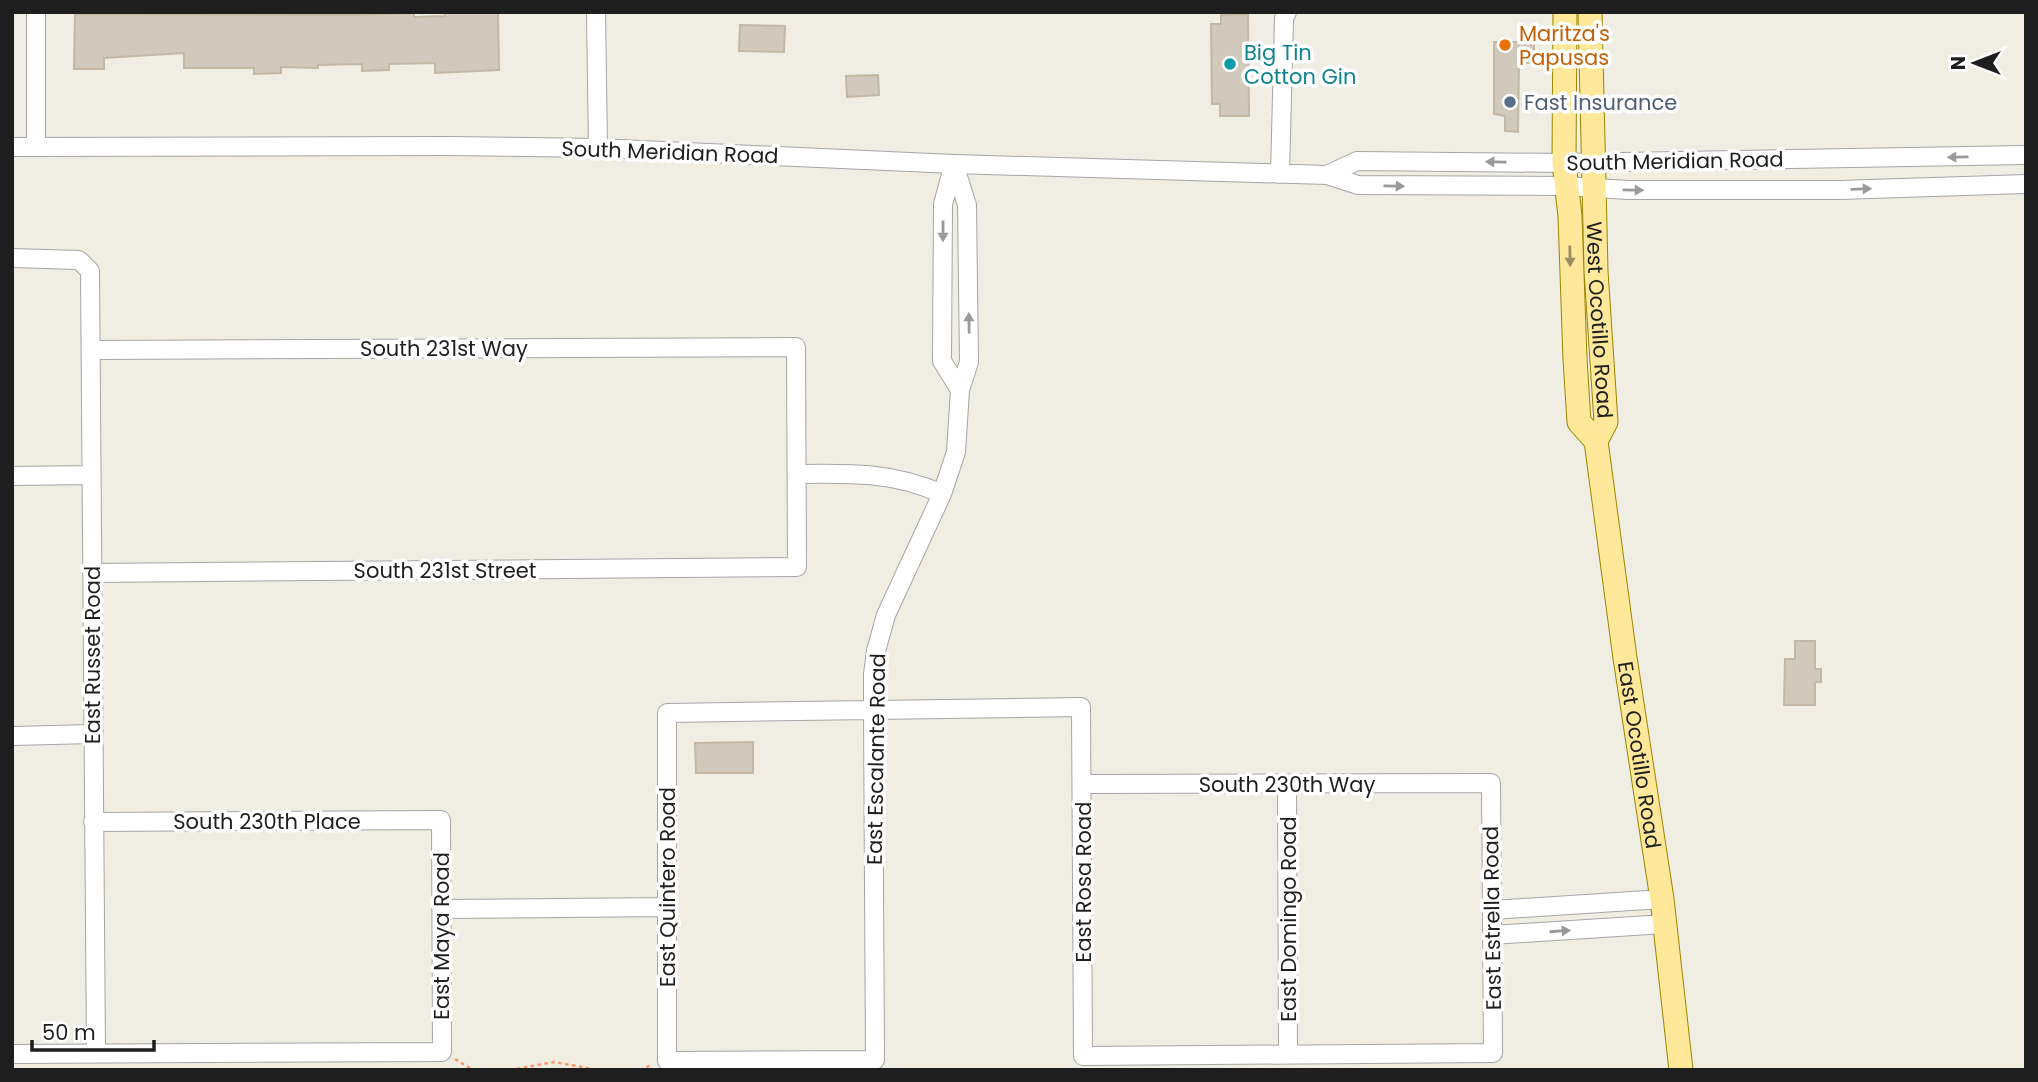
<svg xmlns="http://www.w3.org/2000/svg" width="2038" height="1082" font-family="Poppins,sans-serif">
<style>
.building{fill:#d0c9bc;stroke:#c2b8a5;stroke-width:2}
.lines{fill:none;stroke-linecap:round;stroke-linejoin:round}
.minor-casing{stroke:#a5a5a5;stroke-width:20}
.major-casing{stroke:#988500;stroke-width:25}
.path{stroke:#ff9565;stroke-width:2.5;stroke-dasharray:3.5 3.5;stroke-linecap:butt}
.minor{stroke:#fff;stroke-width:18}
.major{stroke:#ffe899;stroke-width:23}
.oneway{fill:#9a9a9a}
.oneway2{fill:#9a8d62}
.food-dot{fill:#e8710a;stroke:#fff;stroke-width:2.5}
.culture-dot{fill:#0f9aa8;stroke:#fff;stroke-width:2.5}
.service-dot{fill:#5c6f8a;stroke:#fff;stroke-width:2.5}
.labels{text-anchor:middle;dominant-baseline:central;stroke-width:7;stroke-linejoin:round;paint-order:stroke}
.food-label{font-size:21px;fill:#c56008;stroke:#fff;text-anchor:start}
.culture-label{font-size:21px;fill:#0d838f;stroke:#fff;text-anchor:start}
.service-label{font-size:21px;fill:#4e5e75;stroke:#fff;text-anchor:start}
.street-label{font-size:21px;fill:#1e1e1e;stroke:#fff}
</style>
<rect width="100%" height="100%" fill="#f0eee3"/>
<!-- building -->
<path class="building" d="M445 12H498L499 70 435 73V63L389 64V70L362 71V64L318 65V68L281 67V73L254 74V68H184V53L104 58V69H74L75 14 355 15 414 13V17L445 16Z
M1248 14 1249 116H1220V104H1212L1211 24H1221V15Z
M740 25 785 26 784 52 739 51Z
M1494 42H1534V63H1519L1518 132 1505 131V116L1494 114Z
M878 75 879 95 847 97 846 76Z
M1795 641H1815V669H1821V682H1815V705H1784L1785 659H1795Z
M753 742V773H696L695 743Z"/>
<g class="lines">
<defs>
<path id="minor" d="M36 12V147
M596 12 598 148
M12 147 447 146 598 148 954 164 1327 175 1358 185 1565 186 1628 190H1840L2026 184
M954 164 967 205 969 362 960 390 956 452 942 494 886 615 876 651 873 674V711L875 1060 667 1061V713L1081 707 1083 1056 1493 1053 1491 783 1083 784
M954 164 943 204 942 361 960 390
M1280 174 1284 18 1287 12
M1327 175 1357 161 1564 163 2026 155
M12 258 79 260 90 271 96 1054
M92 350 796 347 797 567 92 573
M797 474C849 473 894 472 942 494
M12 476 91 475
M12 736 93 734
M1287 784 1288 1054
M442 909 667 907
M1492 910 1662 899
M1492 935 1665 924
M12 1054 442 1052 441 820 93 822"/>
<g id="major">
<path d="M1565 12 1564 163 1570 216 1575 359 1579 422 1596 441"/>
<path id="s1" d="M1590 12 1596 271 1606 422 1596 441"/>
<path id="s2" d="M1596 441 1625 658 1662 899 1681 1070"/>
</g>
</defs>
<!-- minor casing -->
<use href="#minor" class="minor-casing"/>
<!-- major casing -->
<use href="#major" class="major-casing"/>
<!-- path -->
<path class="path" d="M455 1059 473 1070
M510 1070 554 1062 598 1070
M640 1070 651 1065"/>
<!-- minor -->
<use href="#minor" class="minor"/>
<!-- major -->
<use href="#major" class="major"/>
</g>
<!-- one-way arrows -->
<defs><path id="oneway-solid" d="M-6-.8H1V-3.2L6.5 0L1 3.2V.8H-6Z" transform="scale(1.75)"/></defs>
<g class="oneway">
<use href="#oneway-solid" transform="translate(1958 157) rotate(179)"/>
<use href="#oneway-solid" transform="translate(1496 162) rotate(-179)"/>
<use href="#oneway-solid" transform="translate(1394 186) rotate(1)"/>
<use href="#oneway-solid" transform="translate(1861 189) rotate(-2)"/>
<use href="#oneway-solid" transform="translate(1633 190) rotate(1)"/>
<use href="#oneway-solid" transform="translate(943 231) rotate(90)"/>
<use href="#oneway-solid" transform="translate(969 323) rotate(-91)"/>
<use href="#oneway-solid" transform="translate(1560 931) rotate(-4)"/>
</g>
<use class="oneway2" href="#oneway-solid" transform="translate(1570 256) rotate(89)"/>
<!-- markers -->
<circle class="food-dot" cx="1505" cy="45" r="7"/>
<circle class="culture-dot" cx="1230" cy="64" r="7"/>
<circle class="service-dot" cx="1510" cy="102" r="7"/>
<g class="labels">
<!-- food labels -->
<g class="food-label">
<text x="1519" y="33">Maritza's<tspan x="1519" dy="24">Papusas</tspan></text>
</g>
<!-- culture labels -->
<g class="culture-label">
<text x="1244" y="52">Big Tin<tspan x="1244" dy="24">Cotton Gin</tspan></text>
</g>
<!-- service labels -->
<g class="service-label">
<text x="1524" y="102">Fast Insurance</text>
</g>
<!-- street labels -->
<g class="street-label">
<text transform="translate(670 152) rotate(2)">South Meridian Road</text>
<text transform="translate(1675 161) rotate(-1)">South Meridian Road</text>
<text stroke="none"><textPath href="#s1" startOffset="308">West Ocotillo Road</textPath></text>
<text x="444" y="348">South 231st Way</text>
<text x="445" y="570">South 231st Street</text>
<text transform="translate(92 655) rotate(-90)">East Russet Road</text>
<text stroke="none"><textPath href="#s2" startOffset="317">East Ocotillo Road</textPath></text>
<text transform="translate(876 759) rotate(-89)">East Escalante Road</text>
<text x="1287" y="784">South 230th Way</text>
<text x="267" y="821">South 230th Place</text>
<text transform="translate(1083 882) rotate(-90)">East Rosa Road</text>
<text transform="translate(667 887) rotate(-90)">East Quintero Road</text>
<text transform="translate(1492 918) rotate(-91)">East Estrella Road</text>
<text transform="translate(1288 919) rotate(-90)">East Domingo Road</text>
<text transform="translate(441 936) rotate(-90)">East Maya Road</text>
</g>
</g>
<!-- border -->
<rect width="2038" height="1082" fill="none" stroke="#1e1e1e" stroke-width="28"/>
<!-- north arrow -->
<g transform="translate(1975 63) rotate(270)" stroke="#ffffff" stroke-width="5" paint-order="stroke">
<path d="M0-5L12 26L0 18L-12 26Z" fill="#1e1e1e"/>
<text y="-10" font-size="19" font-weight="bold" text-anchor="middle" fill="#1e1e1e">N</text>
</g>
<!-- scale -->
<path d="M32 1040v10h122v-10" fill="none" stroke="#1e1e1e" stroke-width="3.5"/>
<text x="42" y="1040" font-size="21" fill="#1e1e1e" stroke="#ffffff" stroke-width="5" paint-order="stroke">50 m</text>
</svg>
